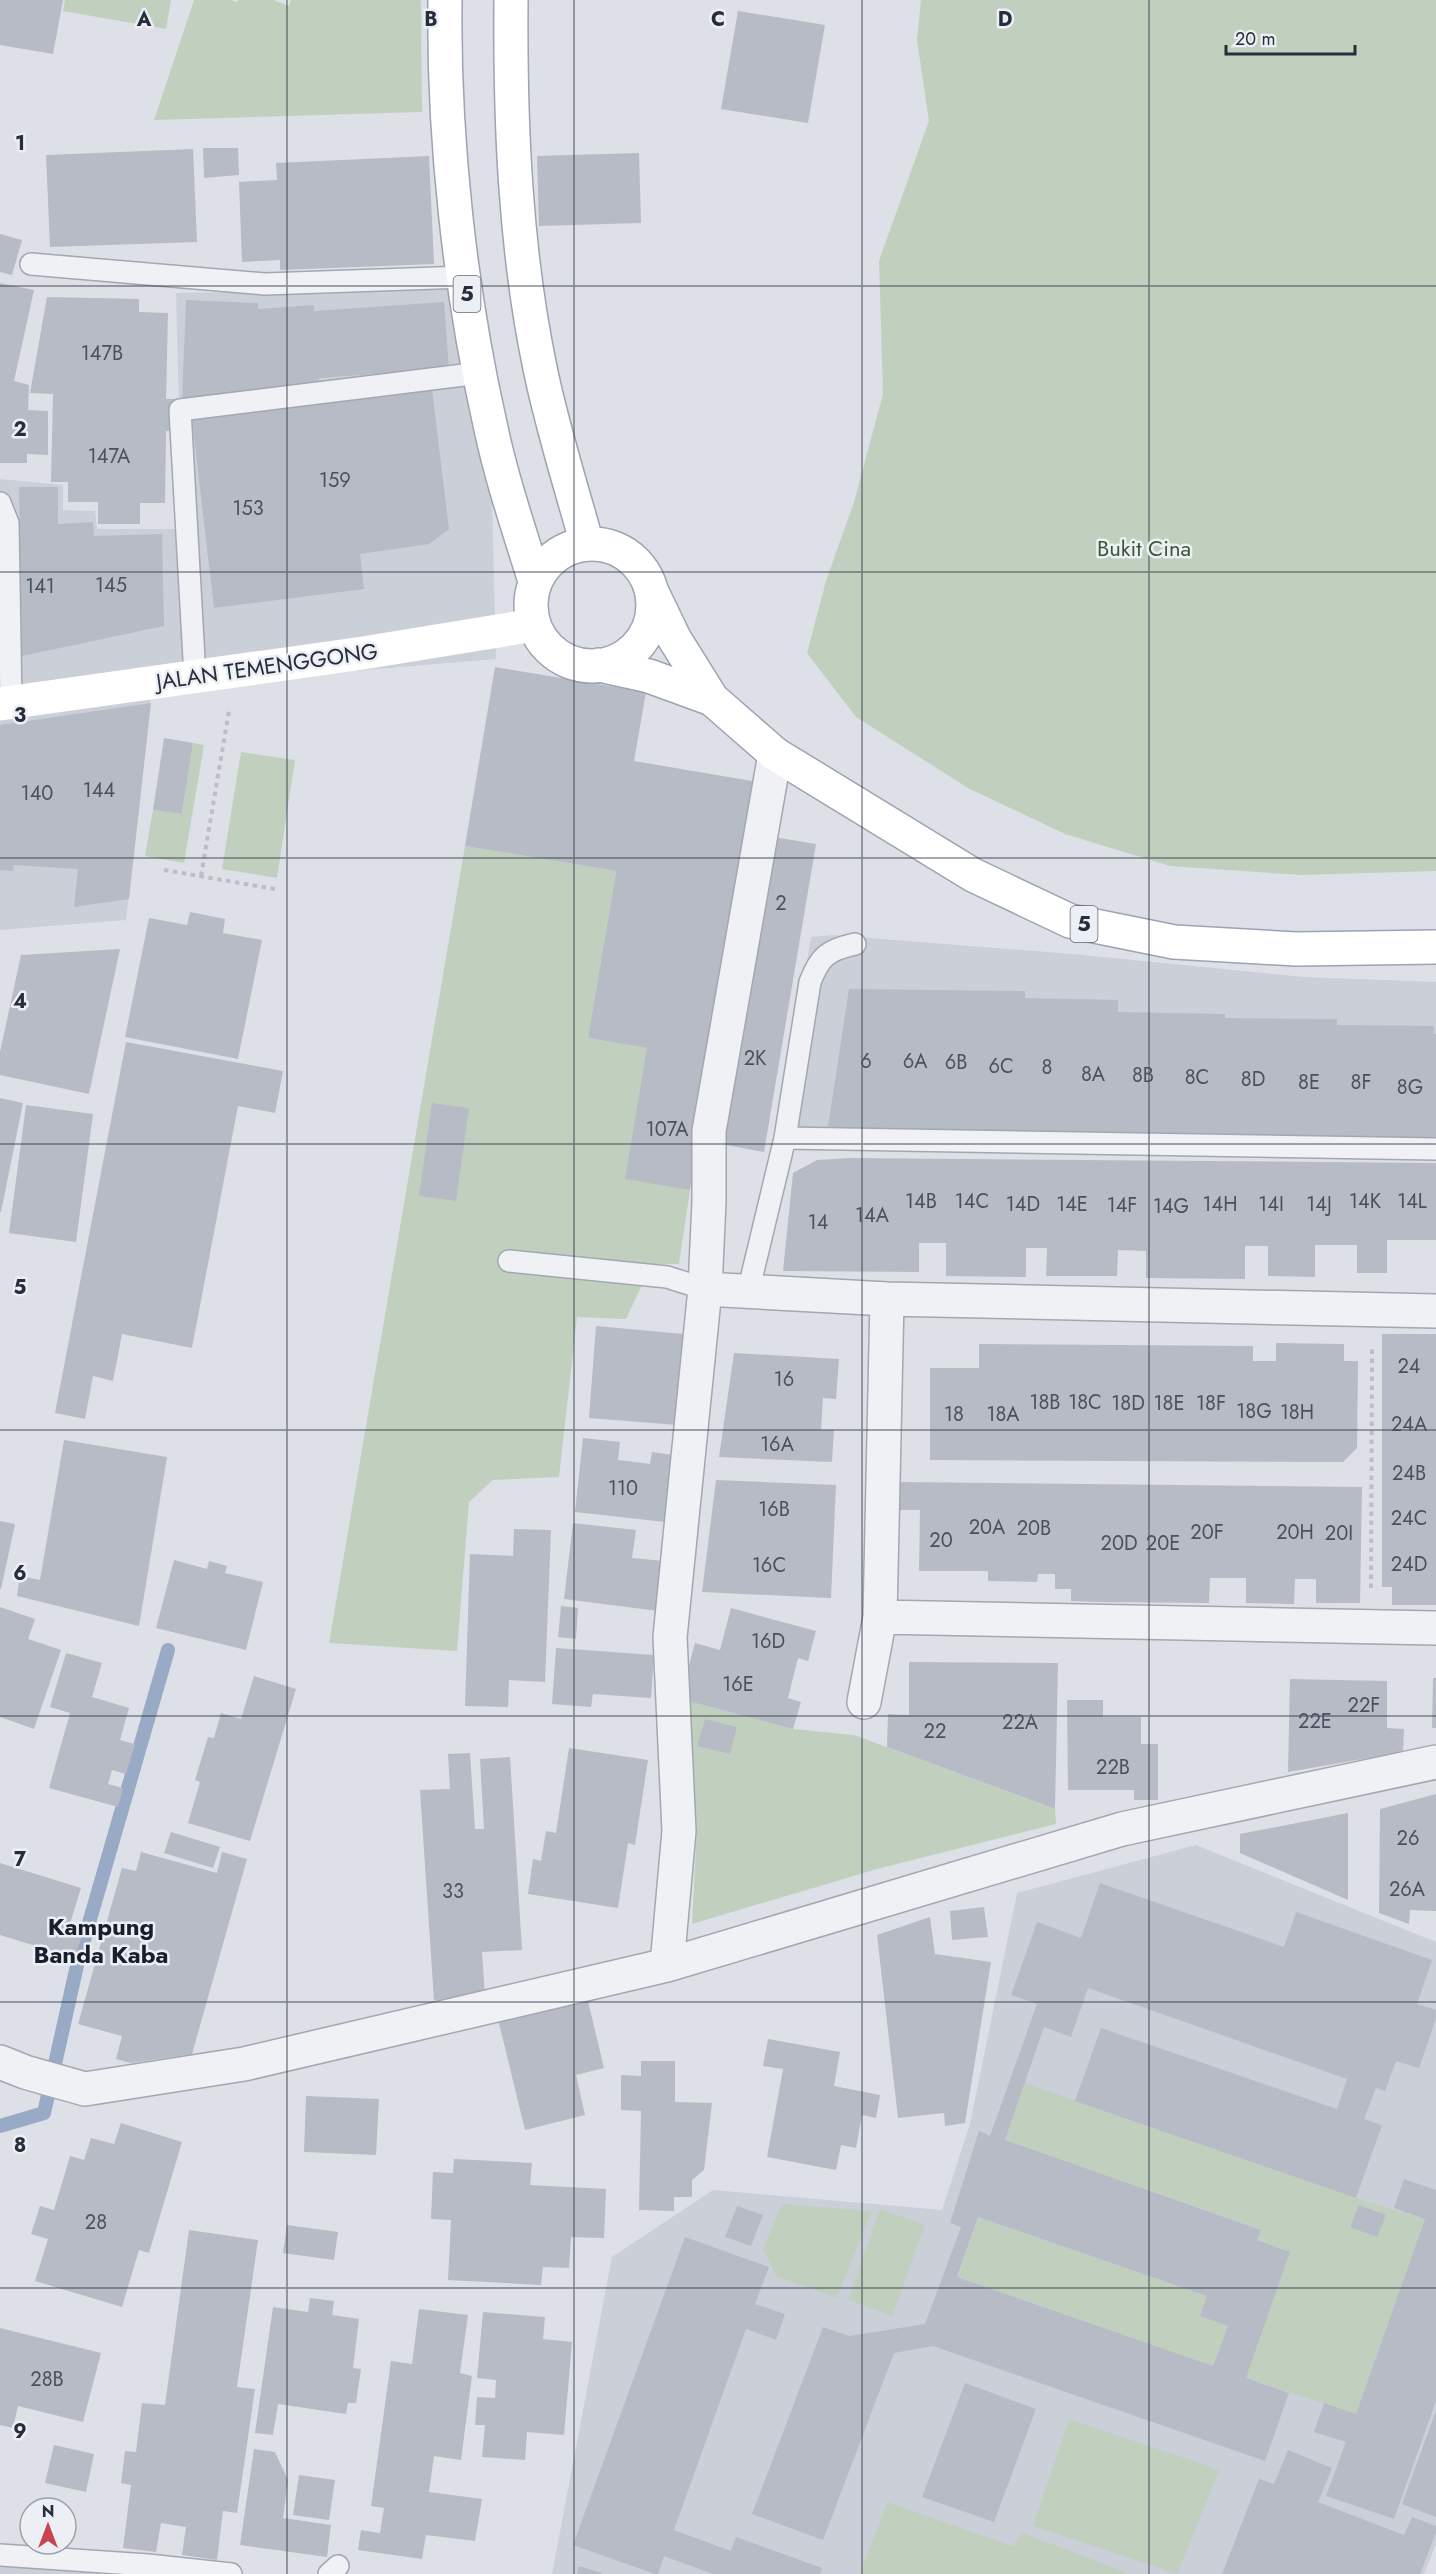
<svg xmlns="http://www.w3.org/2000/svg" width="1436" height="2574" font-family="Jost,sans-serif">
<style>
.built{fill:#cbcfd8}
.green{fill:#c1d0be}
.lines{fill:none;stroke-linecap:round;stroke-linejoin:round}
.stream{stroke:#98aac6;stroke-width:14}
.building{fill:#b7bbc6;fill-rule:evenodd}
.lane-casing{stroke:#a3a7b0;stroke-width:24}
.street-casing{stroke:#a3a7b0;stroke-width:36}
.primary-casing{stroke:#9ca3b2;stroke-width:36}
.path{stroke:#bbbec5;stroke-width:4;stroke-dasharray:4.5 4.5;stroke-linecap:butt}
.lane{stroke:#eff1f5;stroke-width:21}
.street{stroke:#eff1f5;stroke-width:33}
.secondary{stroke:#fff;stroke-width:33}
.primary{stroke:#fff;stroke-width:33}
.grid{fill:none;stroke:#272d3c;stroke-width:1.5;stroke-opacity:0.55}
.labels{text-anchor:middle;dominant-baseline:central;stroke-width:5;stroke-linejoin:round;paint-order:stroke}
.number-label{font-size:20px;fill:#4b505e}
.shield{fill:#eceff4;stroke:#626773;stroke-width:1.5}
.shield-label{font-size:21px;font-weight:bold;fill:#272d3c}
.park-label{font-size:22px;fill:#385834;stroke:#eceff4}
.street-label{font-size:22px;fill:#272d3c;stroke:#eceff4}
.neighbourhood-label{font-size:24px;font-weight:bold;fill:#191e2d;stroke:#eceff4}
.grid-label{font-size:20px;text-anchor:middle;font-weight:bold;fill:#272d3c;stroke:#eceff4;stroke-width:5;stroke-linejoin:round;paint-order:stroke}
</style>
<rect width="100%" height="100%" fill="#dde0e6"/>
<!-- built -->
<path class="built" d="M456 289 491 463 496 659 306 675 151 694 126 920 0 930V479L63 485V510L95 511 97 529H178L179 404 176 293Z
M832 935 1072 954 1304 977 1436 982V1155L777 1141 811 937Z
M1196 1845 1436 1942V2544L1424 2574H552L612 2257 713 2190 942 2210 970 2124 1017 1893Z
M0 2563 121 2574H0Z"/>
<!-- green -->
<path class="green" d="M65 0H171L166 29 63 11Z
M194 0H230L237 2 238 0H273L289 6 291 0H421L422 112 154 120Z
M921 0H1436V871L1300 875 1170 866 1065 834 968 788 856 717 807 653 826 581 854 502 883 394 879 261 929 121 917 40Z
M193 743 204 745 184 863 145 856 153 810 182 814Z
M241 752 295 760 277 878 222 869Z
M465 846 616 871 588 1038 647 1048 690 1190 679 1264H652L626 1319 577 1317 559 1477 493 1480 469 1502 457 1651 329 1643Z
M680 1699 793 1729 854 1735 1055 1809 1056 1824 877 1869 692 1924 697 1828Z
M1025 2083 1356 2198 1425 2219 1356 2414 1246 2378 1290 2252 1257 2240 1260 2229 1005 2140Z
M782 2204 872 2211 837 2298 776 2276 763 2249Z
M880 2209 925 2225 892 2316 848 2300Z
M978 2217 1207 2296 1200 2316 1228 2326 1213 2366 958 2277Z
M1069 2419 1220 2470 1177 2574 1033 2526Z
M887 2502 1012 2546 1023 2533 1130 2574H860Z"/>
<g class="lines">
<!-- stream -->
<path class="stream" d="M0 2126 44 2113 78 1961 168 1650"/>
</g>
<!-- building -->
<path class="building" d="M0 0H63L53 54 0 45Z
M738 11 825 25 808 123 721 109Z
M203 148H238L239 175 204 178Z
M193 149 197 242 50 247 46 155Z
M639 153 641 223 539 226 537 156Z
M429 156 434 264 280 270V260L242 262 239 182 277 180 276 163Z
M0 234 22 240 12 275 0 272Z
M0 283 34 290 14 381 29 385 28 410 48 411V455L27 454V463H0Z
M47 297 139 299V312L168 313 166 399H177L176 431H166L165 503H140V524H98V502H68V482H51L53 394 30 393Z
M186 300 258 303V309L314 305V311L444 302 449 369 319 378 320 386 257 389 256 397 182 401Z
M432 390 449 529 429 544 360 554 364 589 214 608 192 420Z
M19 487H58V524L93 522 94 536 162 534 164 626 22 656Z
M495 667 646 692 634 761 758 782 690 1190 625 1179 647 1048 588 1038 616 871 465 846Z
M151 703 129 899 74 907 78 869 14 865 13 871 0 870V725Z
M164 738 193 743 182 814 153 810Z
M768 836 816 844 764 1152 715 1143Z
M190 912 225 919 223 933 262 940 238 1059 125 1037 149 918 187 925Z
M120 949 89 1094 0 1075V1052L21 955Z
M849 989 1025 991V998L1118 1000V1012L1225 1014V1018L1337 1019V1025L1434 1026V1034H1436V1141L827 1133Z
M126 1042 283 1071 275 1113 238 1106 192 1348 122 1334 113 1381 93 1376 85 1419 55 1413Z
M0 1098 23 1103 1 1212H0Z
M432 1103 469 1108 456 1201 419 1196Z
M26 1105 93 1114 76 1242 9 1233Z
M850 1158 1436 1163V1240H1387V1273H1357V1245H1315V1277L1268 1276V1246H1245V1279L1146 1278V1251L1118 1250 1117 1276H1046L1047 1248H1026V1277L946 1276V1243H919V1272L783 1271 793 1173 817 1160Z
M596 1326 684 1334 677 1425 589 1418Z
M1382 1334H1436V1605H1392V1587H1382Z
M1276 1343 1344 1344V1361H1358L1357 1448 1343 1462 930 1460V1368H979V1344L1253 1346V1361H1276Z
M734 1353 839 1359 836 1399 823 1398 821 1430H834L832 1462 719 1457Z
M583 1438 620 1442 618 1460 650 1464 652 1452 673 1455 665 1522 575 1512Z
M64 1440 167 1457 139 1626 17 1596 20 1576 40 1580Z
M716 1480 836 1485 831 1598 702 1592Z
M898 1482 1362 1487 1360 1603H1316V1579H1295L1294 1604 1246 1603V1578H1210L1209 1603 1097 1602 1071 1601V1589H1055V1574H1038L1037 1582 988 1581V1571H919L920 1510H897Z
M0 1521 15 1524 1 1589H0Z
M573 1523 636 1530 632 1558 664 1561 658 1611 564 1599Z
M514 1529 551 1530 545 1682 509 1680 508 1707 465 1706 470 1554 513 1556Z
M174 1560 207 1569 209 1561 227 1566 225 1573 263 1582 246 1650 156 1628Z
M561 1606 578 1608 576 1639 558 1637Z
M0 1607 35 1619 28 1639 61 1650 34 1729 0 1717Z
M731 1608 816 1631 808 1661 798 1658 788 1698 801 1702 793 1729 680 1699 695 1643 720 1650Z
M556 1648 654 1655 651 1698 593 1694 591 1707 552 1704Z
M66 1653 102 1663 92 1697 129 1708 120 1740 135 1744 126 1774 112 1770 108 1784 123 1788 118 1807 49 1788 70 1713 50 1707Z
M909 1662 1058 1663 1055 1809 887 1747 888 1714 909 1715Z
M254 1676 296 1689 250 1841 188 1823 200 1782 195 1780 208 1737 214 1738 221 1713 241 1719Z
M1433 1678H1436V1728H1432Z
M1290 1679 1387 1681V1728L1404 1729 1403 1752 1288 1772Z
M1067 1700H1103V1717H1141V1744H1158V1800H1134V1790H1068Z
M705 1719 737 1727 730 1754 697 1746Z
M569 1748 648 1760 635 1845 628 1843 618 1908 528 1894 533 1859 541 1861 546 1831 556 1833Z
M470 1753 475 1829H484L480 1759 510 1757 522 1950 482 1952 485 1997 434 2000 420 1790 450 1789 448 1754Z
M1436 1794V1911L1410 1910 1409 1924 1379 1913 1380 1809Z
M1348 1813V1900L1240 1853V1834Z
M171 1832 220 1847 213 1868 164 1853Z
M141 1852 217 1873 222 1852 247 1859 192 2054 131 2063 116 2059 122 2036 78 2024 122 1868 136 1871Z
M0 1863 81 1888 68 1930 82 1935 75 1958 0 1935Z
M1100 1883 1284 1947 1296 1912 1432 1960 1417 2004 1436 2010V2019L1419 2068 1396 2061 1385 2091 1376 2088 1364 2119 1382 2125 1356 2198 1075 2101 1101 2028 1337 2109 1347 2079 1088 1988 1071 2037 1044 2027 1005 2140 1261 2230 1257 2240 1290 2252 1246 2378 1289 2393 1265 2461 933 2346 894 2353 823 2540 752 2514 823 2327 849 2336 925 2324 961 2227 950 2223 979 2131 990 2136 1037 2004 1011 1995 1037 1922 1081 1938ZM978 2217 1207 2296 1200 2316 1228 2326 1213 2366 957 2277Z
M984 1907 988 1937 952 1940 950 1911Z
M930 1917 935 1954 991 1962 965 2123 945 2126 944 2113 898 2118 877 1935Z
M587 1997 604 2068 576 2075 585 2115 525 2130 498 2019Z
M768 2039 840 2052 834 2086 880 2095 876 2118 862 2115 856 2148 841 2145 836 2170 767 2157 783 2069 763 2066Z
M641 2061H675V2102L712 2103 704 2170 692 2180V2197H674V2211L639 2210 641 2111 621 2110V2075L641 2076Z
M306 2096 379 2099 376 2155 304 2152Z
M121 2123 182 2142 149 2253 139 2250 122 2307 35 2281 48 2239 31 2234 40 2206 54 2210 70 2156 84 2160 91 2138 114 2144Z
M454 2159 532 2163 530 2185 606 2189 604 2238 571 2237 569 2268 543 2267 541 2285 448 2280 451 2220 431 2219 433 2172 453 2173Z
M1404 2179 1436 2190V2401L1394 2519 1326 2496 1346 2442 1314 2432 1324 2403 1356 2414 1425 2219 1394 2208Z
M1359 2205 1386 2215 1377 2237 1350 2227Z
M737 2206 763 2215 751 2246 725 2237Z
M287 2225 338 2232 334 2260 283 2253Z
M189 2230 258 2240 237 2387 255 2389 237 2513 223 2511 217 2560 182 2555 186 2527 161 2523 156 2552 123 2548 131 2485 121 2483 125 2451 136 2452 142 2403 165 2405Z
M685 2237 769 2267 755 2304 785 2314 776 2340 746 2329 674 2530 731 2551 736 2537 822 2568 820 2574H713L664 2556 658 2574H655L573 2545Z
M310 2298 334 2301 332 2315 359 2319 353 2368 361 2369 356 2403H348L346 2414 278 2404 273 2435 255 2433 273 2307 308 2312Z
M419 2309 468 2315 460 2373 472 2376 461 2460 434 2456 429 2492 482 2499 475 2541 426 2535 422 2559 358 2550 361 2530 380 2533 384 2508 371 2506 391 2361 412 2364Z
M483 2312 545 2317 543 2339 572 2342 564 2435 527 2432 525 2460 482 2457 485 2425H475L477 2397 495 2398 496 2380 477 2378Z
M0 2328 101 2353 83 2422 18 2406 13 2428 0 2425Z
M965 2383 1036 2409 994 2522 922 2497Z
M1436 2411V2517L1402 2504Z
M54 2445 94 2454 86 2492 45 2483Z
M254 2449 275 2452 288 2480 283 2518 331 2525 327 2557 240 2545Z
M1288 2450 1332 2468 1318 2502 1404 2535 1412 2517 1436 2526V2533L1420 2574H1222L1259 2479 1274 2484Z
M299 2475 335 2480 329 2520 293 2515Z
M579 2566 602 2573V2574H577Z"/>
<g class="lines">
<defs>
<path id="lane" d="M31 264 265 284 465 277
M0 503 8 523 11 703
M195 677 180 410 480 373
M785 1138 1436 1149
M509 1261 667 1277 705 1289
M748 1292 785 1138 810 982C820 956 828 950 855 944
M0 2555 148 2565 231 2574
M329 2574 338 2566"/>
<path id="street" d="M705 1289 887 1299 1436 1311
M880 1617 887 1299
M864 1702 880 1617 1436 1628
M667 1965 679 1831 670 1637 705 1289 709 1201V1131L775 754
M0 2062 25 2072 85 2089 244 2064 667 1965 1122 1829 1436 1762"/>
<path id="primary" d="M445 0C443 137 460 291 490 424 501 477 519 530 535 581
M511 0C510 123 515 248 540 368 552 427 571 486 587 544
M531 605a61 61 0 1 1 122 0a61 61 0 1 1-122 0Z
M651 590 674 638 712 699 775 754 973 875 1070 921 1174 942 1296 949 1436 947
M599 665 649 676 712 699"/>
</defs>
<!-- lane casing -->
<use href="#lane" class="lane-casing"/>
<!-- street casing -->
<use href="#street" class="street-casing"/>
<!-- primary casing -->
<use href="#primary" class="primary-casing"/>
<!-- path -->
<path class="path" d="M164 870 275 889
M201 876 229 711
M1371 1588 1372 1347"/>
<!-- lane -->
<use href="#lane" class="lane"/>
<!-- street -->
<use href="#street" class="street"/>
<!-- secondary -->
<path class="secondary" d="M0 704 363 653 534 625"/>
<!-- primary -->
<use href="#primary" class="primary"/>
</g>
<!-- grid -->
<path class="grid" d="M287 0V2574M574 0V2574M862 0V2574M1149 0V2574M0 286H1436M0 572H1436M0 858H1436M0 1144H1436M0 1430H1436M0 1716H1436M0 2002H1436M0 2288H1436"/>
<g class="labels">
<!-- number labels -->
<g class="number-label">
<text x="102" y="353">147B</text>
<text x="109" y="456">147A</text>
<text x="335" y="480">159</text>
<text x="248" y="508">153</text>
<text x="111" y="585">145</text>
<text x="40" y="586">141</text>
<text x="99" y="790">144</text>
<text x="37" y="793">140</text>
<text x="781" y="903">2</text>
<text x="755" y="1058">2K</text>
<text x="866" y="1061">6</text>
<text x="915" y="1061">6A</text>
<text x="956" y="1062">6B</text>
<text x="1001" y="1066">6C</text>
<text x="1047" y="1067">8</text>
<text x="1093" y="1074">8A</text>
<text x="1143" y="1075">8B</text>
<text x="1197" y="1077">8C</text>
<text x="1253" y="1079">8D</text>
<text x="1309" y="1082">8E</text>
<text x="1361" y="1082">8F</text>
<text x="1410" y="1087">8G</text>
<text x="667" y="1129">107A</text>
<text x="921" y="1201">14B</text>
<text x="972" y="1201">14C</text>
<text x="1365" y="1201">14K</text>
<text x="1412" y="1201">14L</text>
<text x="1023" y="1204">14D</text>
<text x="1072" y="1204">14E</text>
<text x="1220" y="1204">14H</text>
<text x="1271" y="1204">14I</text>
<text x="1319" y="1204">14J</text>
<text x="1122" y="1205">14F</text>
<text x="1171" y="1206">14G</text>
<text x="872" y="1215">14A</text>
<text x="818" y="1222">14</text>
<text x="1409" y="1366">24</text>
<text x="784" y="1379">16</text>
<text x="1045" y="1402">18B</text>
<text x="1085" y="1402">18C</text>
<text x="1128" y="1403">18D</text>
<text x="1169" y="1403">18E</text>
<text x="1211" y="1403">18F</text>
<text x="1254" y="1411">18G</text>
<text x="1297" y="1412">18H</text>
<text x="954" y="1414">18</text>
<text x="1003" y="1414">18A</text>
<text x="1409" y="1424">24A</text>
<text x="777" y="1444">16A</text>
<text x="1409" y="1473">24B</text>
<text x="623" y="1488">110</text>
<text x="774" y="1509">16B</text>
<text x="1409" y="1518">24C</text>
<text x="987" y="1527">20A</text>
<text x="1034" y="1528">20B</text>
<text x="1207" y="1532">20F</text>
<text x="1295" y="1532">20H</text>
<text x="1339" y="1533">20I</text>
<text x="941" y="1540">20</text>
<text x="1119" y="1543">20D</text>
<text x="1163" y="1543">20E</text>
<text x="1409" y="1564">24D</text>
<text x="769" y="1565">16C</text>
<text x="768" y="1641">16D</text>
<text x="738" y="1684">16E</text>
<text x="1364" y="1705">22F</text>
<text x="1315" y="1721">22E</text>
<text x="1020" y="1722">22A</text>
<text x="935" y="1731">22</text>
<text x="1113" y="1767">22B</text>
<text x="1408" y="1838">26</text>
<text x="1407" y="1889">26A</text>
<text x="453" y="1891">33</text>
<text x="96" y="2222">28</text>
<text x="47" y="2379">28B</text>
</g>
<!-- shield labels -->
<g class="shield">
<rect x="453.5" y="276" width="27" height="36" rx="4.5"/>
<rect x="1070.5" y="906" width="27" height="36" rx="4.5"/>
</g>
<g class="shield-label">
<text x="467" y="294">5</text>
<text x="1084" y="924">5</text>
</g>
<!-- park labels -->
<g class="park-label">
<text x="1144" y="548">Bukit Cina</text>
</g>
<!-- street labels -->
<g class="street-label">
<text transform="translate(267 666) rotate(-8)">JALAN TEMENGGONG</text>
</g>
<!-- neighbourhood labels -->
<g class="neighbourhood-label">
<text x="101" y="1926">Kampung<tspan x="101" dy="28">Banda Kaba</tspan></text>
</g>
</g>
<g class="grid-label">
<text x="144" y="26">A</text>
<text x="431" y="26">B</text>
<text x="718" y="26">C</text>
<text x="1005" y="26">D</text>
<text x="20" y="150">1</text>
<text x="20" y="436">2</text>
<text x="20" y="722">3</text>
<text x="20" y="1008">4</text>
<text x="20" y="1294">5</text>
<text x="20" y="1580">6</text>
<text x="20" y="1866">7</text>
<text x="20" y="2152">8</text>
<text x="20" y="2438">9</text>
</g>
<!-- north arrow -->
<g transform="translate(48 2526)"><circle r="28" fill="#eceff4" stroke="#9da1aa" stroke-width="1.5"/>
<path d="M0-4.5L10 22L0 15L-10 22Z" fill="#ca434c"/>
<text y="-9" font-size="16" font-weight="bold" text-anchor="middle" fill="#272d3c">N</text>
</g>
<!-- scale -->
<path d="M1226 45v9h129v-9" fill="none" stroke="#272d3c" stroke-width="3"/>
<text x="1235" y="45" font-size="18" fill="#272d3c" stroke="#eceff4" stroke-width="4.5" paint-order="stroke">20 m</text>
</svg>
